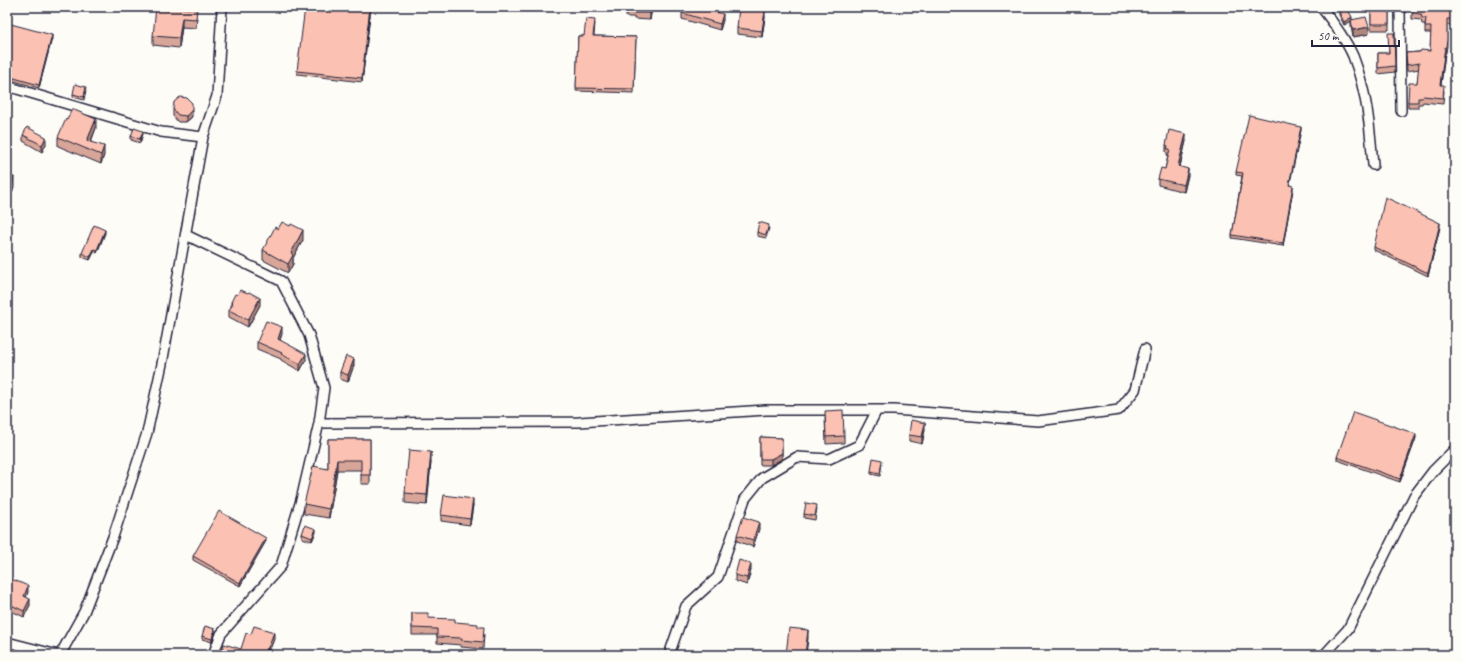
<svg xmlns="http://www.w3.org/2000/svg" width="1462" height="662" font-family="Caveat,sans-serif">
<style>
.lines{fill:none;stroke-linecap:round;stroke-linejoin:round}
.street-casing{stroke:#22223b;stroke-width:12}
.street{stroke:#fdfcf7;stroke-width:9}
.wall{fill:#d8a699;stroke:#22223b}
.shaded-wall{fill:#b0877d;stroke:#22223b}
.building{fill:#fbc1b2;stroke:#22223b}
</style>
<rect width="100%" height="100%" fill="#fdfcf7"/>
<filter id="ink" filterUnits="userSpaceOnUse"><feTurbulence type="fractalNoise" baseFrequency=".025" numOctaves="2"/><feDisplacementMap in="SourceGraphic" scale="8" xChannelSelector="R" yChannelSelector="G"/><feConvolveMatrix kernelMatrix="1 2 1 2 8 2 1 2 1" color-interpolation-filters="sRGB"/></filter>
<g filter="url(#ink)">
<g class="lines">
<defs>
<path id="street" d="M1321 7C1333 22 1345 38 1353 56 1367 92 1370 127 1373 165
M1400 7 1401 111
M7 86 161 132 203 137
M186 235 281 281 309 335 324 388 319 423
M7 642 58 655
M60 655 84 612 113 537 147 433 162 364 203 137 217 96 222 7
M213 655 221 634 281 566 301 500 319 423 579 422 766 410H894L1038 421 1119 410 1135 390 1145 349
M669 655 686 606 718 577 745 499 762 478 797 457 829 459 859 445 877 410
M1324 655 1348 629 1414 496 1433 471 1455 449"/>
</defs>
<!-- street casing -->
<use href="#street" class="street-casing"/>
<!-- street -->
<use href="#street" class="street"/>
</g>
<!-- wall -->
<path class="wall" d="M7 7H14V9L7 8Z
M263 7H277V10L263 9Z
M371 7 362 82 297 74V71Z
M626 7H652L650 20 634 19V17H626Z
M1371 7H1389V30H1371Z
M1455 7V25H1447V46L1446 53H1445L1441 85 1444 91 1443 104 1423 102 1422 104H1418V108H1408V102L1417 83 1419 69 1407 71 1406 53 1430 51 1431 33H1425V24H1422L1421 20 1412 19V13Z
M183 8 197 18 196 28 182 27 179 48 153 45V36Z
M710 10 723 20 720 30 682 19V13Z
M763 10 765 17 762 37 737 34V28Z
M1339 12 1352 20 1369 34 1353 37 1351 27V21L1344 25 1339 15Z
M7 23 52 38 39 88 7 79Z
M595 23 594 36 636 37 634 93 576 91 578 36H584Z
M1394 33 1395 72 1378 74V53H1388Z
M86 90 84 100 73 97V94Z
M173 109 192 117 186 122H178L173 116Z
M96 128 91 142 104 155 101 164 58 146V137Z
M1301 130 1289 185 1293 189 1283 246 1232 238V235L1242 176 1236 175V172Z
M143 134 140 143 131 140V136Z
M23 135 46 144 42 152 23 141Z
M1186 141 1180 167 1188 175 1184 192 1158 185V179L1165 169 1168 156 1167 155V152H1166V145Z
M1440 227 1428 276 1374 250V247Z
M769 228 766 238 757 236V232Z
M278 229 303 240 293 258V264L288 273 263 260V250Z
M105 233 97 253 94 252 90 260 82 257V253Z
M231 302 260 305 248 327 229 317V310L231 308Z
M282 334 280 340 306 360 300 371 281 360V359L257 349V342Z
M354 365 348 382 340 379V372Z
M825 417 844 436V443L826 444Z
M925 430 922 444 909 441V435Z
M760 437 782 438V459L771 465H760Z
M1416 438 1400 482 1337 460V457Z
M328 439H370V484H361V470H337L329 518 304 514V504L328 469Z
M431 462 427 505 405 503V493Z
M882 463 880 476 871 474V471Z
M473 505 470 525 441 521V515Z
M817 508 815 520 804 518V514Z
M759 529 753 547 737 541V535Z
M316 532 312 541 302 538V534Z
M266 541 240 586 193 560V556Z
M751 570 747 585 735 581V575Z
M7 577 28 592 26 597 30 605 24 617 7 609Z
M412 613 428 618 478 627 484 634 483 649 461 647V645L437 643V635H412Z
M215 632 212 642 202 639V636Z
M251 634 274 639 268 654 241 649Z"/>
<!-- shaded-wall -->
<path class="shaded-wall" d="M370 7H371L362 82V78Z
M651 7H652L650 20V13Z
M765 11V17L762 37V31Z
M723 14V20L720 30V24Z
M1352 17V21L1344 25V22Z
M182 18V27L179 48V38Z
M1369 27V34L1353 37V30Z
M52 35V38L39 88V85Z
M1445 47V53L1440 91V85Z
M192 110V117L186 122V116Z
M96 119V128L87 150V141Z
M1301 127V130L1289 188V185Z
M143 131V134L140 143V139Z
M1186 134V141L1178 173V166Z
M46 137V144L42 152V145Z
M104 146V155L101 164V155Z
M1188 169V175L1184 192V185Z
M14 177V187L7 207V197Z
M1293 186V189L1283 246V243Z
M1440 223V227L1428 276V273Z
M105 230V233L97 253V250Z
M303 230V240L293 258V264L288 273V264L291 253Z
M94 249V252L90 260V257Z
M260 298V305L248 327V320Z
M282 327V334L278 345V339Z
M306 354V360L300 371V364Z
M354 359V365L348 382V375Z
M925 423V430L922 444V437Z
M1416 434V438L1400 482V479Z
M431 452V462L427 505V495Z
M782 453V459L771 465V459Z
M337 460V470L329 518V509Z
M473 499V505L470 525V519Z
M759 522V529L753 547V540Z
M316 529V532L312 541V538Z
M266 538V541L240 586V583Z
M9 539V545L7 550V544Z
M751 564V570L747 585V578Z
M28 586V592L24 602V596Z
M30 599V605L24 617V611Z
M215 629V632L212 642V639Z
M808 630V639L806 655H805Z
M274 632V639L268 654V648Z
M267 648V655H265Z"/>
<!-- building -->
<path class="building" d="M156 7H183V8L197 9 196 19 182 18 179 38 153 36Z
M305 7H370L362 78 297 71Z
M626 7H651L650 13H634V11L626 10Z
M683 7H709V10L723 14 720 24 682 13Z
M739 7H763V10L765 11 762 31 737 28Z
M1371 7H1389V24H1371Z
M1413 7H1455V19H1447V40L1446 47H1445L1440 85H1444L1443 98 1423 96 1422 98H1418V102H1408L1409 83H1417L1419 63 1407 65 1406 53 1420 52 1421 50 1430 51 1431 27H1425L1426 18H1422L1421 14 1412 13Z
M1347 8 1352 17 1344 22 1339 12Z
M1366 17 1369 27 1353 30 1351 20Z
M586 19 595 20 593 36 636 37 634 89 576 88 578 36H584Z
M7 23 52 35 39 85 7 76Z
M1388 33H1394L1395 66 1378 68V53H1389Z
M75 84 86 87 84 97 73 94Z
M180 97 187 98 192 103V110L186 116 178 115 173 109 174 102Z
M72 109 96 119 87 141 104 146 101 155 58 137 66 119 67 120Z
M1249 115 1301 127 1289 185 1293 186 1283 243 1232 235 1243 173 1236 172Z
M27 127 46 137 42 145 23 135Z
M134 128 143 131 140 139 131 136Z
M1169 130 1186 134 1178 166 1188 169 1184 185 1158 179 1161 168 1165 169 1170 149H1167L1168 146 1166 145Z
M7 175 14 177 7 197Z
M1385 197 1440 223 1428 273 1374 247Z
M282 222 290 226 291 224 303 230 291 253 293 255 288 264 263 250 275 227 278 229Z
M759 222 769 225 766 235 757 232Z
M94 225 105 230 97 250 94 249 90 257 82 253Z
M240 290 248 293 249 292 260 298 248 320 229 310 233 304 231 302 235 294 237 295Z
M266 321 282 327 278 339 306 354 300 364 281 354 282 353 257 342Z
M346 356 354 359 348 375 340 372Z
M843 410 844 436 826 437 825 411Z
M1353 412 1416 434 1400 479 1337 457Z
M911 420 925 423 922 437 909 435Z
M760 437 782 438V453L771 459H760Z
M328 439H370V475H361V460H337L329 509 304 504 313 466 328 469Z
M409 450 431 452 427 495 405 493Z
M873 458 882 460 880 473 871 471Z
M444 495 473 499 470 519 441 515Z
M806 503 817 505 815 516 804 514Z
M219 511 266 538 240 583 193 556Z
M743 517 759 522 753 540 737 535Z
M305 525 316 529 312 538 302 534Z
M7 538 9 539 7 544Z
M739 560 751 564 747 578 735 575Z
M7 577 28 586 24 596 30 599 24 611 7 603Z
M412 613H428V618L455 619V622L478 624V627H484L483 642 461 640 462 638 437 637V629L412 628Z
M205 626 215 629 212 639 202 636Z
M254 626 274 632 268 648H267L265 655H221L224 644 241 649 246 633 251 634Z
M789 628 808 630 805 655H786Z"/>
</g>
<!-- margin -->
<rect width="1462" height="662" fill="none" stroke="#fdfcf7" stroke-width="24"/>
<rect x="12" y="12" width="1438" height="638" fill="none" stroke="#22223b" stroke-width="1.5" filter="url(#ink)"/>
<!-- scale -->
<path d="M1312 40v6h87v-6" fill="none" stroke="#22223b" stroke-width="2"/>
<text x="1318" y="40" font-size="12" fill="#22223b" stroke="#fdfcf7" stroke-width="3" paint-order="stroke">50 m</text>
</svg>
